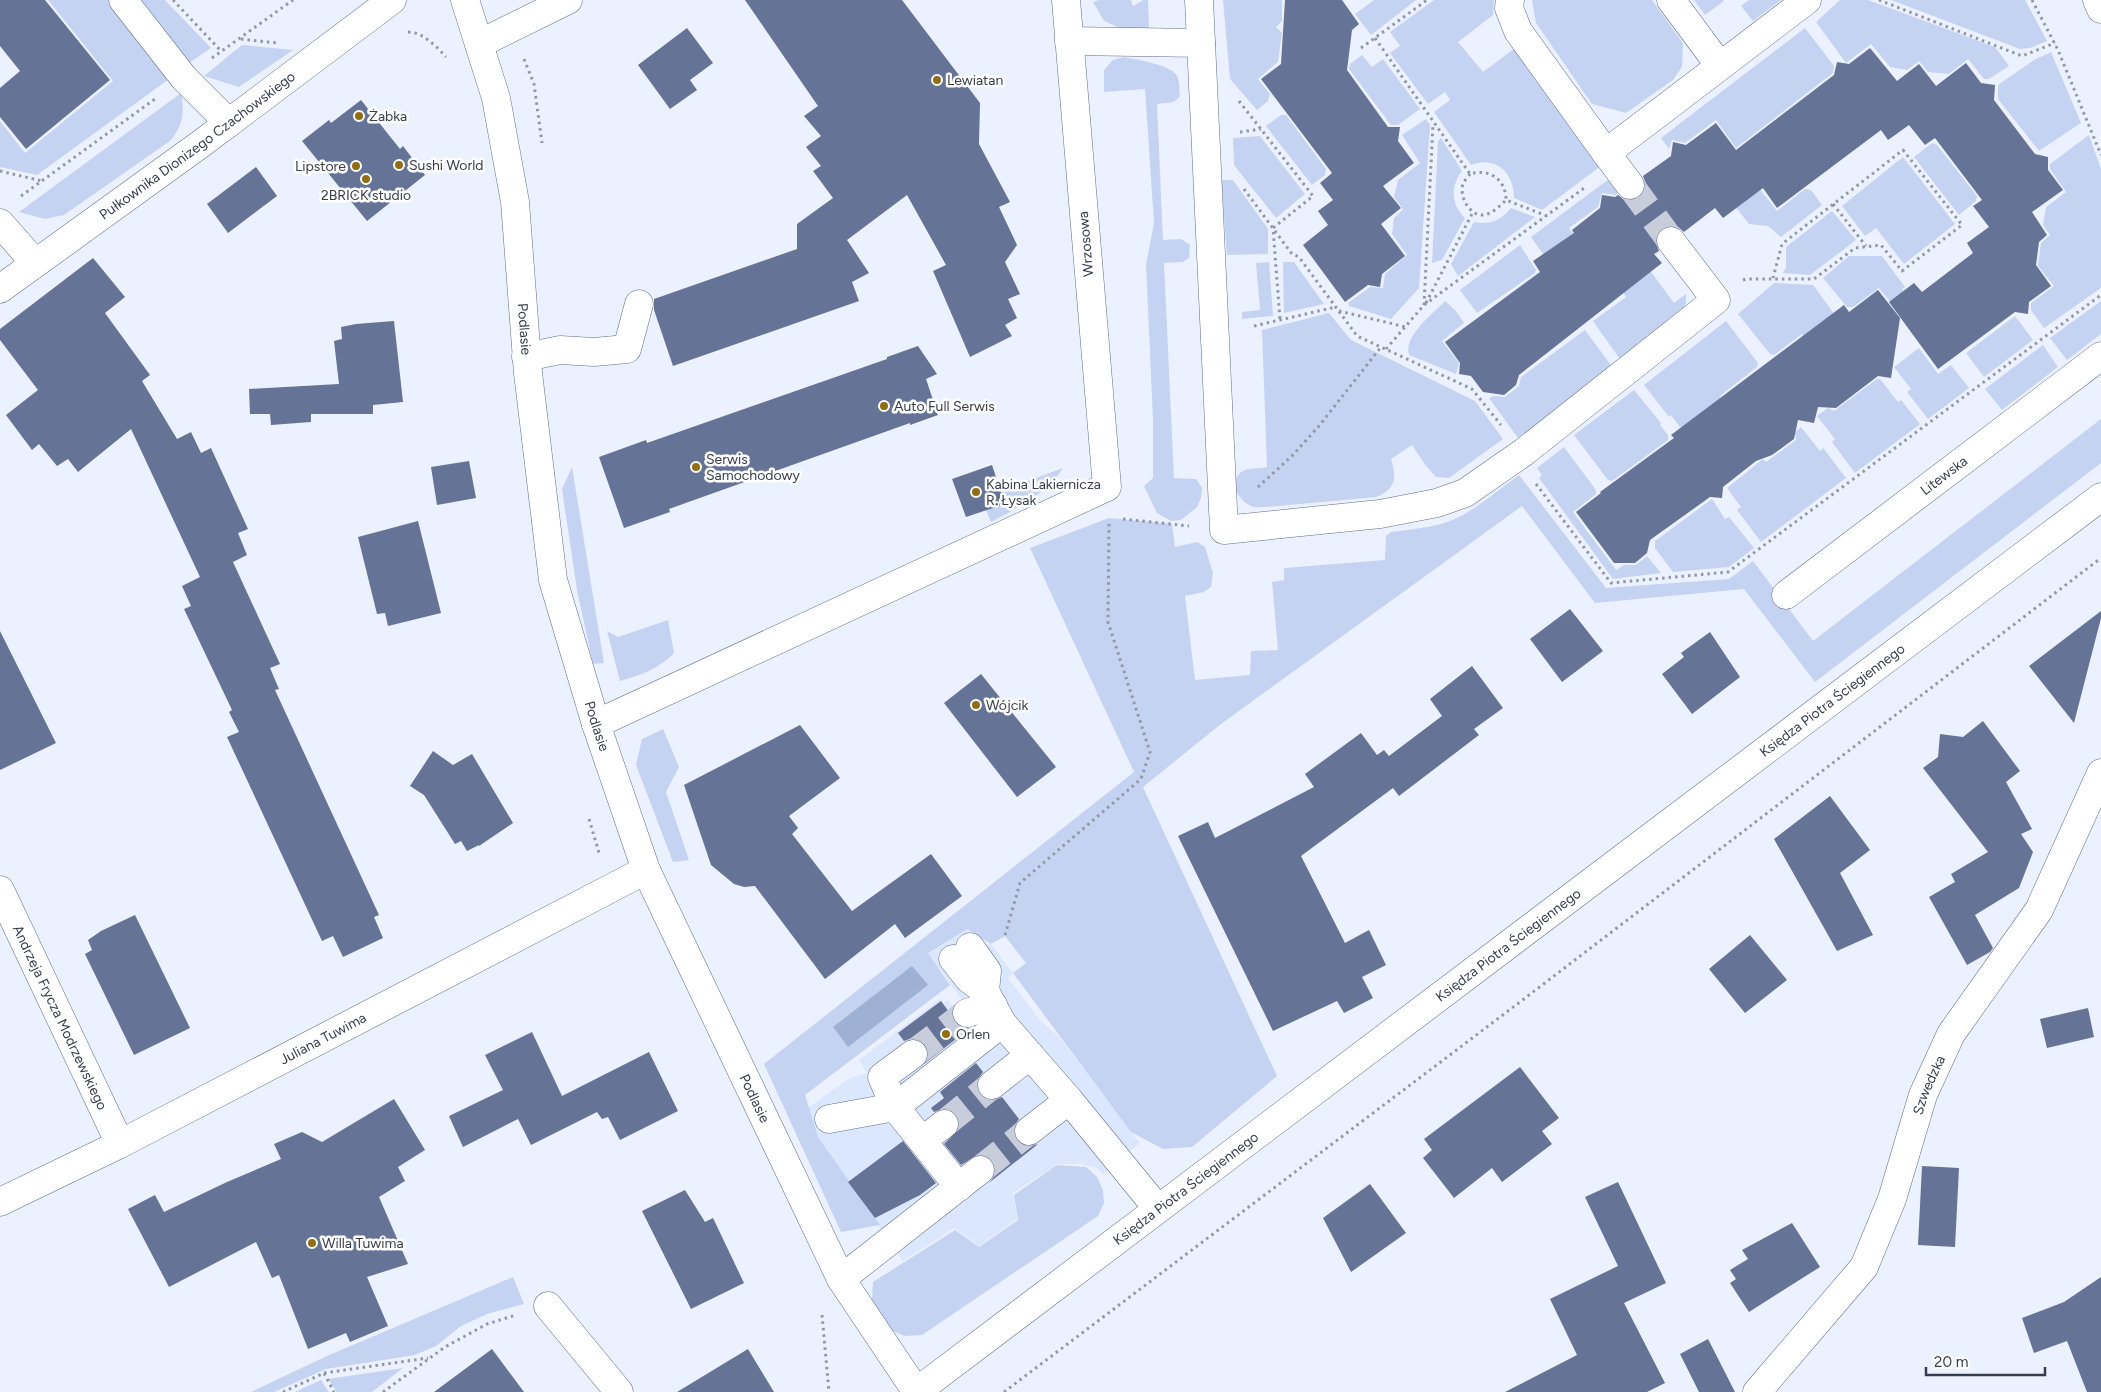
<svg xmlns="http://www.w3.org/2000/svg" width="2101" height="1392" font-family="Figtree,sans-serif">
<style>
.built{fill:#dbe6ff}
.green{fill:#c5d3f2}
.water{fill:#9fb0d5}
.building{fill:#647396}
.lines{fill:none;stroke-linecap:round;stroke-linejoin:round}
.minor-tunnel{stroke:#c7cddb;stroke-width:28;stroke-dasharray:28 14;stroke-linecap:butt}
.minor-casing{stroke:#606d8b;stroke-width:29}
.path{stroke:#9197a4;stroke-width:3;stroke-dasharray:2.5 4;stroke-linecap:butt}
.minor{stroke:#fff;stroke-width:28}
.poi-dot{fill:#906f14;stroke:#fefefe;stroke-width:2}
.labels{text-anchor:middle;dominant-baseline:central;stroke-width:5;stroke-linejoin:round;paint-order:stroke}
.poi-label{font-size:14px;fill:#363c49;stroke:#fefefe;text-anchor:start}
.street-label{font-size:14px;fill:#363c49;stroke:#fefefe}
</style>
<rect width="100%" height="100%" fill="#ebf1ff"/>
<!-- built -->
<path class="built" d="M964 927 984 945 991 944 1013 973 1008 978 1040 1020 1059 1037 1140 1143 1103 1174 1097 1168 1082 1164H1058L1013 1193 1017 1219 979 1246 954 1228 903 1261 818 1137 808 1108 848 1079 867 1073 859 1060 940 999 943 1003 948 1000 953 1006 959 1001 965 1010 968 1008 928 953Z"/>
<!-- green -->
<path class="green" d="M48 0H108L169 79 37 175 0 167V121L25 153 113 81Z
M140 0H165L211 48 189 63Z
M1099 0H1131L1133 6 1143 0H1148L1149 28 1125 30 1104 21 1093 2Z
M1223 0H1282V21L1276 27 1282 33 1278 62 1258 79 1270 94 1268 101 1257 110 1230 79Z
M1374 0H1416L1371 35 1355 14Z
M1434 0H1494L1493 15 1458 42 1483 72 1515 48 1601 166 1542 210 1514 198C1514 173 1496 155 1471 165L1434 112 1450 100 1445 92 1428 104 1390 53 1400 46 1390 32Z
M1532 0H1652L1683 43 1682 67 1673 80 1626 113 1592 104 1536 23Z
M1694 0H1723L1724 1 1705 15Z
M1749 0H1781L1753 21 1741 6Z
M1840 0H1868L1995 47 2009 66 1989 79H1984L1968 59 1949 74 1928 72 1919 61 1907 70 1890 67 1871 44 1846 63 1816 22Z
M1891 0H2025L2047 41 2030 48 2020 49Z
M1805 28 1834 66 1833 73 1736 148 1716 120 1685 143 1672 140 1669 149 1661 138Z
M242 45 293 50 239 87 204 76Z
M2051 52 2081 123 2039 151 1998 99V85L2034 60Z
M1362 55 1372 67 1383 59 1420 109 1398 125H1391L1349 69 1350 64Z
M1124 57C1136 60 1171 64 1177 76 1180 82 1179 90 1180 96 1174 105 1166 102 1157 104L1163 240 1181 239 1190 245 1189 258 1183 262 1164 263 1174 478 1196 479 1202 488 1201 498 1197 507 1181 520 1171 521 1157 513 1144 486 1153 478V419L1146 265 1154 223 1145 89 1104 92V70L1113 60Z
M181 93C185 112 183 126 170 141L64 215 45 219 19 212Z
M1281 115H1286L1326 169 1325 175 1312 185 1266 126Z
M1426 119 1430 125 1419 288 1391 319 1349 306 1348 303 1370 287 1383 288 1385 274 1407 255 1392 234 1394 218 1403 209 1394 197 1398 180 1420 163 1402 135Z
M2089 135 2101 169V288L2044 328 2031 310V303L2054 286 2038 266 2041 243 2050 235 2043 225 2046 207 2066 192 2050 169V164Z
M1260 136 1305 194 1276 218 1234 165 1233 138Z
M1441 138 1462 171C1450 187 1451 204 1465 218L1442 260 1432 263 1438 141Z
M1932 143 1937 145 1977 196 1976 201 1959 215 1914 157Z
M1903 157 1955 224 1904 264 1876 228 1865 236 1842 206Z
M1609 179 1619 192 1615 195 1602 193 1598 207 1569 228 1578 241 1548 261 1531 237Z
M1221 180H1233L1268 229V254L1227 255Z
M1754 182 1777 211 1805 189 1811 190 1822 205 1781 237 1768 226 1749 224 1730 200Z
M1511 208 1535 217 1458 276 1451 264 1474 222C1490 225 1500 221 1511 208Z
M1832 211 1856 240 1810 275 1783 273 1786 267V247Z
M1520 245 1536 270 1535 273 1477 313 1460 290Z
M1849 256H1882L1905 287 1902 289 1908 296 1896 309 1879 288 1853 307H1847L1823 278Z
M1269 262 1273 316 1242 319V312L1260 310 1256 263Z
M1283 262H1294L1324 304 1284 313Z
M1646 265 1674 303 1686 294V303L1681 314 1622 362 1593 321 1626 297 1619 285Z
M1774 283 1813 285 1835 315 1808 341 1802 334 1774 355 1770 354 1738 314Z
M1445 301 1456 311 1464 323 1442 341 1459 363 1456 374 1409 355C1403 336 1433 314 1445 301Z
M2101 301V334L2067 360 2050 338Z
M1329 313 1351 340 1475 401 1503 439 1449 478 1436 477 1427 467 1412 445 1391 459C1397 478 1396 489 1376 497L1266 507C1262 507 1257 508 1254 507 1241 504 1227 484 1240 473 1247 467 1259 469 1267 467L1262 330Z
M2015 316 2033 340 1984 377 1966 353Z
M1726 321 1758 363 1757 367 1720 396 1721 399 1683 427H1680L1671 415 1669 417 1644 385Z
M1585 330 1613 368 1518 438 1489 398 1494 396 1505 397 1519 386 1521 377Z
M2043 345 2058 367 2002 410 1985 389Z
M1919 348 1938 374 1951 365 1969 388 1928 419 1907 392 1911 389 1894 367Z
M1877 379H1880L1898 402 1901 400 1920 424 1855 473 1832 442 1835 439 1817 416 1828 408 1834 411Z
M1634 390 1661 423 1660 425 1668 435V440L1612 481 1608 480 1574 435Z
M2101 419V463L1815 682 1744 589 1595 603 1522 506 1221 724 1143 787 1277 1076 1192 1147 1163 1149 1131 1132 1013 973 1026 963 1005 936 991 944 967 929 928 953 950 985 805 1095 818 1137 880 1225 841 1232 764 1064 1134 772 1030 548 1109 518 1172 524 1175 547 1197 542 1205 547 1213 573 1211 587 1204 592 1185 596 1195 680 1250 675 1251 651 1278 650 1272 582 1284 580V568L1385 560 1386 536 1391 532C1407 530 1425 528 1441 524 1470 516 1495 492 1519 475L1606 588 1729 579 1753 561 1813 641Z
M1801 427 1820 451 1823 448 1846 478 1761 542 1737 510 1741 507 1727 488 1763 459 1766 462 1796 440 1795 432Z
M1564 447 1596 490V494L1573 512 1616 570 1624 565H1636L1647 556 1661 573 1613 579 1539 478 1542 475 1537 468Z
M572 467 604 663 593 664 577 590 562 489Z
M1063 468C1048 493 1017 508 991 522L986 510 1005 503 1001 491Z
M1712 499 1725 519 1729 517 1754 548 1729 567 1673 572 1655 548V541Z
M668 620 674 653C659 669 641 675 620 681L607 631 618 637Z
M663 729 679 767 666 792 689 860 673 862 636 765 642 739Z
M1057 1165 1086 1167 1097 1177 1103 1190 1104 1203 1098 1216 922 1335 905 1336 890 1330 876 1315 872 1299 873 1282 955 1230 979 1247 1018 1220 1014 1195Z
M513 1277 524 1304 487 1314 461 1326 436 1346 415 1355 326 1369 274 1392H251L327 1356Z
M403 1368 372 1392H337L328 1379Z
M321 1380 329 1392H295Z"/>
<!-- water -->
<path class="water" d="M912 966 928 985 848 1047 833 1027Z"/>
<!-- building -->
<path class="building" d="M0 0H45L110 80 26 149 0 117V88L20 71 0 46Z
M745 0H902L980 103 979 144 1010 202 999 207 1017 245 1005 262 1020 294 1008 299 1017 318 1005 325 1012 336 970 357 933 271 946 265 907 195 847 240 869 273 852 282 859 301 673 366 654 310V299L797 249V224L833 198 813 171 821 166 806 147 821 136 804 116 818 106Z
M1285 0H1342L1359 24 1352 30 1347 70 1388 127H1400L1398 141 1414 163 1383 186 1401 208 1381 224 1405 256 1382 274 1380 287 1368 285 1345 302 1303 245 1328 225 1318 211 1333 200 1320 183 1332 173 1261 79 1281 64Z
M687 28 713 63 690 80 697 90 670 109 638 65Z
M1870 48 1897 81 1919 64 1936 86 1966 63 1981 83 1995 85 1994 100 2035 154 2048 157V170L2063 190 2032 212 2047 235 2039 242 2036 265 2051 286 2029 302 2028 314 2015 312 1938 369 1889 302 1914 283 1922 292 1973 253 1967 243 1989 227 1973 206 1982 200 1935 138 1925 145 1909 125 1888 140 1881 130 1777 208 1763 188 1723 218 1715 208 1684 232 1677 226H1670L1662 228 1656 235V243L1659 251 1654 254 1662 263 1519 375 1516 385 1504 395 1483 392 1471 376 1459 374 1460 363 1445 342 1540 272 1533 261 1574 233 1572 230 1600 208 1602 195 1615 197 1618 195 1623 199 1631 201 1639 198 1644 191 1646 184 1643 176 1671 156 1673 142 1686 145 1716 123 1736 150 1834 75 1837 62 1849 64Z
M361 100 400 149 403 146 425 175 367 221 302 141 329 120 331 123Z
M256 167 277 196 228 233 207 204Z
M93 258 125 297 105 313 150 375 142 381 177 439 191 432 201 453 211 448 248 529 238 533 247 555 233 562 280 664 270 668 279 689 275 690 379 915 374 917 383 938 343 957 333 936 322 941 227 737 239 732 229 712 232 710 184 609 191 606 182 586 200 577 131 429 78 472 68 459 57 466 39 444 32 450 6 415 38 390 0 340V329Z
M1878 290 1900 318 1891 378 1878 376 1836 408 1818 407 1814 423 1798 420 1794 439 1772 455 1756 461 1723 487 1722 498 1710 497 1650 540 1647 553 1635 563H1614L1576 512 1601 493 1600 492 1674 438 1671 435 1844 305 1849 312Z
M394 321 403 402 373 405V414H311V422L271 425 270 414H250L249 389 339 384 334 341 342 339 341 327 356 324Z
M918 346 937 374 926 379 938 415 910 425V423L669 509 670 512 624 528 599 457 646 440 647 443 887 359V357Z
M469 461 476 498 437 505 431 467Z
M992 465 1005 504 966 517 952 479Z
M418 521 441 613 388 626 385 613 377 614 358 537Z
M1570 609 1603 651 1562 682 1530 639Z
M2101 611V618L2074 723 2029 666Z
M0 631 56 743 0 770Z
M1710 632 1740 677 1692 714 1662 674 1684 657 1681 653Z
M1472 666 1503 708 1474 729 1479 735 1399 796 1393 788 1301 856 1345 943 1369 930 1386 965 1362 977 1373 998 1344 1013 1337 1001 1273 1031 1178 836 1208 822 1215 838 1314 787 1305 774 1361 733 1377 755 1384 750 1389 756 1442 716 1430 699Z
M981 674 1056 767 1017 797 944 703Z
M1983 721 2020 771 2006 782 2032 829 2021 834 2033 852 2019 888 1975 915 1993 948 1990 952 1967 965 1929 897 1955 882 1951 874 1988 852 1923 768 1938 757 1940 734 1963 737Z
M800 725 840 778 789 816 798 828 792 834 852 911 931 854 962 896 905 938 895 924 825 979 755 886 744 887 734 884 711 865 684 785Z
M433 751 453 765 472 754 513 823 479 846V845L467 851 461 841 455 844 424 795 410 786Z
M1830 796 1870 850 1840 873 1873 935 1837 951 1774 839Z
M135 915 190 1028 134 1055 85 954 92 950 88 940 101 931Z
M1750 935 1787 980 1745 1013 1709 969Z
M941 1001 949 1012 952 1010V1018L956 1024 963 1028H970L924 1064 929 1053 925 1044 920 1040 912 1038 904 1041 898 1033Z
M2088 1008 2094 1037 2047 1048 2040 1019Z
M532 1032 562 1096 649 1052 678 1111 620 1140 608 1117 602 1119 597 1112 531 1145 518 1119 463 1147 449 1116 503 1090 485 1055Z
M976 1063 983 1072 977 1080V1088L979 1094 987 1100H995L1002 1097 1019 1119 1014 1126V1133L1016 1140 1024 1146H1031L1038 1144 990 1182 995 1175V1168L992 1160 985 1155H977L961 1165 944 1144 959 1129V1121L956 1114 950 1110 942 1109 934 1112 931 1108 944 1098 940 1092Z
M1520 1067 1559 1118 1542 1131 1552 1144 1502 1182 1492 1168 1454 1198 1423 1158 1432 1150 1424 1139Z
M394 1099 425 1150 398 1167 405 1181 379 1197 408 1264 367 1277 388 1326 350 1342 346 1333 308 1349 279 1275 272 1278 256 1242 169 1287 128 1209 155 1195 164 1212 227 1182 281 1159 274 1144 302 1132 322 1142Z
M903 1141 936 1183 920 1195 875 1218 848 1182Z
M1922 1166 1959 1168 1955 1247 1918 1245Z
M1618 1182 1666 1283 1624 1303 1665 1383 1647 1392H1505L1577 1355 1550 1299 1618 1266 1585 1197Z
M1370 1184 1406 1233 1351 1272 1323 1218Z
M685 1190 705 1222 713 1218 744 1283 691 1309 642 1211Z
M1792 1223 1820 1267 1749 1312 1730 1283 1736 1279 1730 1270 1748 1259 1742 1250Z
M2101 1277V1392H2087L2067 1341 2034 1353 2022 1318 2064 1302Z
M1708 1339 1735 1392H1699L1680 1354Z
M492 1349 524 1392H434Z
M748 1349 774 1392H677Z"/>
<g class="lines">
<!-- minor-tunnel -->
<path class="minor-tunnel" d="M1630 185 1671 241
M913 1054 967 1013
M944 1124 992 1085
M980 1170 1029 1131"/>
<defs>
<g id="minor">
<path d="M123 0 184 78 229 123"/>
<path id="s1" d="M465 0 496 98 515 202 528 373 553 580 596 724 646 870 841 1279 916 1391"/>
<path d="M1199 0 1224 530 1380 514 1437 503 1465 493 1524 452 1716 300 1671 241"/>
<path d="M1510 0 1509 8 1518 31 1606 153"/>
<path d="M1671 0 1720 66"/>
<path d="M2097 0 2101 9"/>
<path d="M1069 41 1201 43"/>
<path d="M479 44 568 0"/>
<path d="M1630 185 1606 153 1807 0"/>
<path d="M0 223 35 263"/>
<path id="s2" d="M0 289 202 143 392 0"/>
<path d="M526 357 560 350 594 352 627 349 639 304"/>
<path id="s3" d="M1786 595 2101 356"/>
<path d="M596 724 1107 487 1066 0"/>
<path id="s4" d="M0 890 120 1144"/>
<path d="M970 947 987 971 985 991"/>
<path d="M953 959 969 979 985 991 1002 1023"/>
<path d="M967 1013 993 1005"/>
<path d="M992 1085 1030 1055"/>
<path d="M829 1119 895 1107 882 1077 913 1054"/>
<path d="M1029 1131 1069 1100 1158 1209"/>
<path d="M922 1141 944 1124"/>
<path d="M959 1187 895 1107 1002 1023 1069 1100"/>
<path id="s5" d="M0 1202 120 1144 646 870"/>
<path d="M841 1279 980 1170"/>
<path d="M548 1306 619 1392"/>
<path id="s6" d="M916 1392 2101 497"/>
<path id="s7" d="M1757 1392 1864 1267 1892 1199 1923 1095 1951 1034 2039 910 2101 773"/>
</g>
</defs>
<!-- minor casing -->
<use href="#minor" class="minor-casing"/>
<!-- path -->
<path class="path" d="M173 0 222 52
M1879 0 2022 56 2055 43
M2032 0 2058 50 2101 155
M408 32C423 32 437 47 446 57
M1375 38 1470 174C1490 168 1506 180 1506 200L1547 216
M241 39 277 43
M1361 48 1427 0
M212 58 293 0
M524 59 534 84 542 143
M1239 101 1313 196 1273 228 1280 320
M1240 132 1261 129
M0 171 42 181
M1470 174C1468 177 1464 181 1463 184 1459 196 1469 215 1482 215 1491 215 1500 206 1506 200
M1244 189 1292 254 1299 257 1357 336 1472 389 1501 425
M21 196 155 99
M1833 204 1866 246
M1743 280 1746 279H1814L1855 248 1881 245 1902 271 1962 225 1903 150 1782 244 1773 278
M1426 303 1473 212
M1424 305 1433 124
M1339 311 1406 327
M1254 326 1336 307
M1386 349 1424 305 1587 186
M1536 484 1611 583 1728 572 2101 295
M1258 487 1292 456 1319 426 1381 347
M1123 519 1189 526
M589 819 600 856
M1005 935 1020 883 1141 779 1150 752 1108 622 1109 524
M822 1315 829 1392
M324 1373 428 1358
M283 1392 324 1373 334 1392
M383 1392 445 1347 487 1324 516 1315
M1004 1392 1516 1005 2101 558"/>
<!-- minor -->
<use href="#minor" class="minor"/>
</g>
<!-- markers -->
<g class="poi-dot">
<circle cx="937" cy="80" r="5"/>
<circle cx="359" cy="116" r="5"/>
<circle cx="399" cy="165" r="5"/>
<circle cx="356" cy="166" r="5"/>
<circle cx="366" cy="179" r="5"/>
<circle cx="884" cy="406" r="5"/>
<circle cx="696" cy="467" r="5"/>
<circle cx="976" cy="492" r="5"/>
<circle cx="976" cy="705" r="5"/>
<circle cx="946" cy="1034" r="5"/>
<circle cx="312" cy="1243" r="5"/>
</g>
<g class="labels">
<!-- poi labels -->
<g class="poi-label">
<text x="947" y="80">Lewiatan</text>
<text x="369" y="116">Żabka</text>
<text x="409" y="165">Sushi World</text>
<text x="346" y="166" text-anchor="end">Lipstore</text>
<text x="366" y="195" text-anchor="middle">2BRICK studio</text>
<text x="894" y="406">Auto Full Serwis</text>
<text x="706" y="459">Serwis<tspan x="706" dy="16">Samochodowy</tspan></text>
<text x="986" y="484">Kabina Lakiernicza<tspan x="986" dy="16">R. Łysak</tspan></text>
<text x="986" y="705">Wójcik</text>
<text x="956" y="1034">Orlen</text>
<text x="322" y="1243">Willa Tuwima</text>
</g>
<!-- street labels -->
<g class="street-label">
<text stroke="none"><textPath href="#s2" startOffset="244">Pułkownika Dionizego Czachowskiego</textPath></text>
<text transform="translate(1086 244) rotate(-95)">Wrzosowa</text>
<text stroke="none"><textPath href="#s1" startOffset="336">Podlasie</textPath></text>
<text stroke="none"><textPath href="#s3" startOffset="198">Litewska</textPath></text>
<text stroke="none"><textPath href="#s6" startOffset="1148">Księdza Piotra Ściegiennego</textPath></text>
<text stroke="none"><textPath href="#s1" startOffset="741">Podlasie</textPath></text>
<text stroke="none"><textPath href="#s6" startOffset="742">Księdza Piotra Ściegiennego</textPath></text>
<text stroke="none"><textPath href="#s4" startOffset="141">Andrzeja Frycza Modrzewskiego</textPath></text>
<text stroke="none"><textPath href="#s5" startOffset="362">Juliana Tuwima</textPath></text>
<text stroke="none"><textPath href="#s7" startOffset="358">Szwedzka</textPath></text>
<text stroke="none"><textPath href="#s1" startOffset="1146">Podlasie</textPath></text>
<text stroke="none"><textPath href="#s6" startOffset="338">Księdza Piotra Ściegiennego</textPath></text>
</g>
</g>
<!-- scale -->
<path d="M1926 1367v8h119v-8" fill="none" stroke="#363c49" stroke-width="2.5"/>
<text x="1934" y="1367" font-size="15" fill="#363c49" stroke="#fefefe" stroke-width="4" paint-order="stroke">20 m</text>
</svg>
